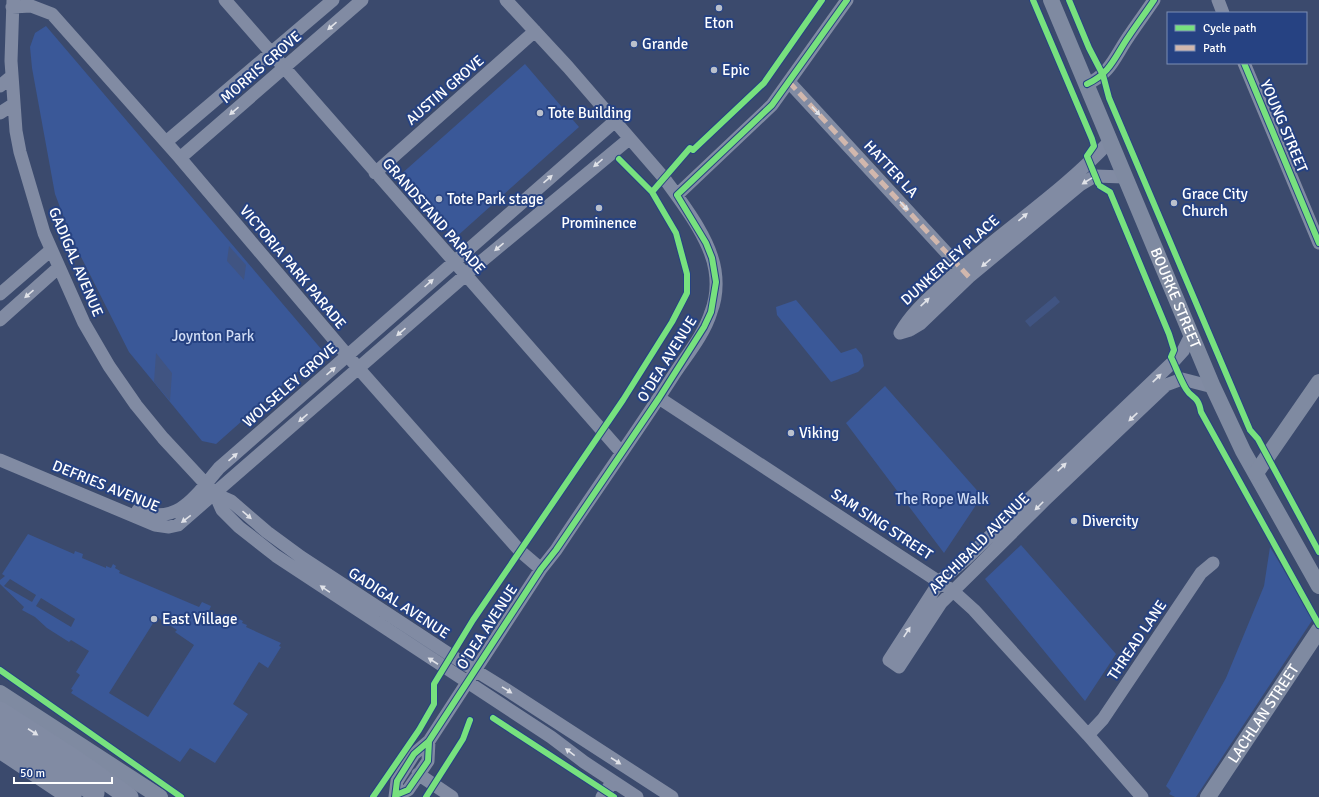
<svg xmlns="http://www.w3.org/2000/svg" width="1319" height="797" font-family="Signika,sans-serif">
<style>
.green{fill:#3a5898;fill-rule:evenodd}
.water{fill:#405482}
.lines{fill:none;stroke-linecap:round;stroke-linejoin:round}
.minor{stroke:#818ba3;stroke-width:13}
.major{stroke:#7f8aa1;stroke-width:16}
.highway{stroke:#818ba3;stroke-width:19}
.quiet{stroke:#d1b7ad;stroke-width:5;stroke-dasharray:10 5;stroke-linecap:butt}
.cycleway-casing{stroke:#264282;stroke-width:8}
.cycleway{stroke:#77e17e;stroke-width:6}
.oneway{fill:#e0e2e8}
.poi-dot{fill:#bac0cc;stroke:#264282;stroke-width:1.5}
.labels{text-anchor:middle;dominant-baseline:central;stroke-width:4;stroke-linejoin:round;paint-order:stroke}
.poi-label{font-size:15px;fill:#fff;stroke:#264282;text-anchor:start}
.street-label{font-size:15px;fill:#fff;stroke:#264282}
.park-label{font-size:15px;fill:#d1ddf5;stroke:#264282}
</style>
<rect width="100%" height="100%" fill="#3b4a6d"/>
<!-- green -->
<path class="green" d="M46 26 322 350 216 444 202 441 129 352 72 239 55 194 32 68 30 47 35 33Z
M525 64 579 127 454 239 399 176Z
M796 300 841 353 856 348 862 355 864 366 858 372 831 382 777 315 776 307Z
M885 386 982 496 944 553 846 423Z
M28 534 74 554 75 551 83 554 82 558 106 568V566L111 568 113 564 116 566 115 568 120 571 119 573 199 607 202 602 211 606 209 611 235 623 237 618 243 621 242 623 247 625 246 627 281 643 279 646 281 647 268 668 259 662 233 704 248 714 215 763 190 748 180 762 71 693 73 690 71 689 80 675 76 672 89 651 71 640 69 642 47 628 35 617 22 610 24 607 0 584V580L5 576 2 574ZM10 579 36 595 32 602 4 586ZM41 598 75 619 71 627 36 606ZM157 617 177 630 175 632 194 645 148 717 109 693Z
M1021 545 1116 654 1085 701 985 579Z
M1270 547 1313 619 1196 797H1175L1169 794 1171 791 1166 786 1226 678 1264 586Z"/>
<!-- water -->
<path class="water" d="M229 246 246 265 244 280 227 261Z
M1055 296 1060 302 1030 327 1025 321Z
M156 353 172 373 170 401 154 382Z"/>
<g class="lines">
<!-- minor -->
<path class="minor" d="M13 0 11 61 16 131 20 152 44 233 84 323 109 366 136 405 163 438 215 494 231 501 267 532 301 557 452 656 507 690 672 797
M225 0 621 452
M1218 0 1223 13
M12 7 31 6 52 14 180 158 359 369 520 551 541 569
M1244 63 1319 243
M789 82 967 275
M1087 84C1111 73 1115 56 1129 36 1137 24 1146 12 1154 0
M0 86 12 76
M0 113 14 104
M166 142 333 0
M180 158 362 0
M375 173 535 31
M677 195 772 105 847 0
M0 294 51 250
M0 320 58 268
M900 333C912 312 930 297 947 281 999 233 1062 193 1110 141
M900 333 910 330 920 324 969 277 1080 185 1095 176 1124 177
M1191 335 1183 351 1174 361 966 559 940 581 889 660 899 667 941 603 1045 500 1166 385 1182 379 1213 387
M659 398 953 591 974 610 1088 735 1142 797
M0 460 155 525 169 527 178 525 477 265 629 139
M215 494 222 510 239 527 276 556 551 737 584 762 637 797
M138 510C178 527 196 495 219 468L614 122
M1088 735 1103 719 1201 573 1213 563
M418 774 452 797
M396 795 408 790 428 761 429 741
M395 797 397 781 414 754 429 741 541 569 556 550C594 492 635 435 673 376 686 356 704 335 711 312 716 299 717 283 715 270 710 238 682 203 664 178L568 67 506 0
M602 797 613 781"/>
<!-- major -->
<g class="major">
<path id="s1" d="M1051 0 1213 387 1243 451 1319 586"/>
<path d="M1256 473 1319 382"/>
<path d="M0 693 160 797"/>
<path id="s2" d="M1208 797 1319 630"/>
</g>
<!-- highway -->
<path class="highway" d="M0 711 73 758 129 797
M0 732 95 793
M0 749 72 797"/>
<!-- quiet -->
<path class="quiet" d="M789 82 969 277"/>
<defs>
<path id="cycleway" d="M1033 0 1092 139 1094 146 1087 156 1098 183
M1069 0 1089 48 1103 75 1109 98 1250 430 1258 439 1319 552
M1244 63 1319 243
M1087 84C1111 73 1115 56 1129 36 1137 24 1146 12 1154 0
M1100 186 1110 192 1169 334 1174 350 1171 357C1176 367 1180 379 1186 389 1192 399 1198 395 1201 412L1319 625
M652 192 690 148 693 150 764 83 822 0
M0 670 181 797
M493 718 614 797
M396 795 408 790 428 761 429 741
M373 797 419 730 434 704V684L473 620 623 400 672 322 687 293V274L676 233 652 192 619 159
M395 797 397 781 414 754 429 741 541 569 556 550 659 398 704 327 711 312 716 282 712 258 706 243 677 195 772 105 847 0
M426 797 463 739 470 720"/>
</defs>
<!-- cycleway casing -->
<use href="#cycleway" class="cycleway-casing"/>
<!-- cycleway -->
<use href="#cycleway" class="cycleway"/>
</g>
<!-- one-way arrows -->
<defs><path id="oneway-solid" d="M-6-.8H1V-3.2L6.5 0L1 3.2V.8H-6Z"/></defs>
<g class="oneway">
<use href="#oneway-solid" transform="translate(332 26) rotate(139)"/>
<use href="#oneway-solid" transform="translate(234 111) rotate(139)"/>
<use href="#oneway-solid" transform="translate(816 111) rotate(47)"/>
<use href="#oneway-solid" transform="translate(598 163) rotate(140)"/>
<use href="#oneway-solid" transform="translate(548 179) rotate(-41)"/>
<use href="#oneway-solid" transform="translate(1087 181) rotate(148)"/>
<use href="#oneway-solid" transform="translate(904 206) rotate(47)"/>
<use href="#oneway-solid" transform="translate(1023 217) rotate(-40)"/>
<use href="#oneway-solid" transform="translate(499 247) rotate(140)"/>
<use href="#oneway-solid" transform="translate(986 263) rotate(140)"/>
<use href="#oneway-solid" transform="translate(429 283) rotate(-42)"/>
<use href="#oneway-solid" transform="translate(29 294) rotate(139)"/>
<use href="#oneway-solid" transform="translate(925 302) rotate(-43)"/>
<use href="#oneway-solid" transform="translate(401 332) rotate(139)"/>
<use href="#oneway-solid" transform="translate(331 371) rotate(-41)"/>
<use href="#oneway-solid" transform="translate(1157 378) rotate(-44)"/>
<use href="#oneway-solid" transform="translate(1133 417) rotate(137)"/>
<use href="#oneway-solid" transform="translate(303 418) rotate(139)"/>
<use href="#oneway-solid" transform="translate(233 457) rotate(-41)"/>
<use href="#oneway-solid" transform="translate(1062 467) rotate(-43)"/>
<use href="#oneway-solid" transform="translate(1039 506) rotate(135)"/>
<use href="#oneway-solid" transform="translate(247 515) rotate(41)"/>
<use href="#oneway-solid" transform="translate(186 519) rotate(143)"/>
<use href="#oneway-solid" transform="translate(325 589) rotate(-146)"/>
<use href="#oneway-solid" transform="translate(907 632) rotate(-57)"/>
<use href="#oneway-solid" transform="translate(433 661) rotate(-147)"/>
<use href="#oneway-solid" transform="translate(507 690) rotate(32)"/>
<use href="#oneway-solid" transform="translate(33 732) rotate(33)"/>
<use href="#oneway-solid" transform="translate(570 752) rotate(-142)"/>
<use href="#oneway-solid" transform="translate(616 761) rotate(33)"/>
</g>
<!-- markers -->
<g class="poi-dot">
<circle cx="719" cy="8" r="4"/>
<circle cx="634" cy="44" r="4"/>
<circle cx="714" cy="70" r="4"/>
<circle cx="540" cy="113" r="4"/>
<circle cx="439" cy="199" r="4"/>
<circle cx="1174" cy="203" r="4"/>
<circle cx="599" cy="208" r="4"/>
<circle cx="791" cy="433" r="4"/>
<circle cx="1074" cy="521" r="4"/>
<circle cx="154" cy="619" r="4"/>
</g>
<g class="labels">
<!-- poi labels -->
<g class="poi-label">
<text x="719" y="23" text-anchor="middle">Eton</text>
<text x="642" y="44">Grande</text>
<text x="722" y="70">Epic</text>
<text x="548" y="113">Tote Building</text>
<text x="1182" y="194">Grace City<tspan x="1182" dy="17">Church</tspan></text>
<text x="447" y="199">Tote Park stage</text>
<text x="599" y="223" text-anchor="middle">Prominence</text>
<text x="799" y="433">Viking</text>
<text x="1082" y="521">Divercity</text>
<text x="162" y="619">East Village</text>
</g>
<!-- street labels -->
<g class="street-label">
<text transform="translate(261 67) rotate(-41)">MORRIS GROVE</text>
<text transform="translate(445 90) rotate(-41)">AUSTIN GROVE</text>
<text transform="translate(1284 126) rotate(67)">YOUNG STREET</text>
<text transform="translate(891 169) rotate(47)">HATTER LA</text>
<text transform="translate(434 216) rotate(49)">GRANDSTAND PARADE</text>
<text transform="translate(950 260) rotate(-42)">DUNKERLEY PLACE</text>
<text transform="translate(76 262) rotate(67)">GADIGAL AVENUE</text>
<text transform="translate(293 267) rotate(50)">VICTORIA PARK PARADE</text>
<text stroke="none"><textPath href="#s1" startOffset="323">BOURKE STREET</textPath></text>
<text transform="translate(667 359) rotate(-58)">O'DEA AVENUE</text>
<text transform="translate(290 385) rotate(-41)">WOLSELEY GROVE</text>
<text transform="translate(106 486) rotate(22)">DEFRIES AVENUE</text>
<text transform="translate(882 524) rotate(33)">SAM SING STREET</text>
<text transform="translate(979 543) rotate(-45)">ARCHIBALD AVENUE</text>
<text transform="translate(399 603) rotate(33)">GADIGAL AVENUE</text>
<text transform="translate(487 627) rotate(-57)">O'DEA AVENUE</text>
<text transform="translate(1137 640) rotate(-56)">THREAD LANE</text>
<text stroke="none"><textPath href="#s2" startOffset="100">LACHLAN STREET</textPath></text>
</g>
<!-- park labels -->
<g class="park-label">
<text x="213" y="336">Joynton Park</text>
<text x="942" y="499">The Rope Walk</text>
</g>
</g>
<!-- legend -->
<rect x="1167" y="12" width="140" height="52" fill="#264282" stroke="#7d8eb4"/>
<rect x="1175" y="25" width="20" height="6" fill="#77e17e" stroke="#7d8eb4"/>
<text x="1203" y="32" font-size="12" fill="#ffffff">Cycle path</text>
<rect x="1175" y="45" width="20" height="6" fill="#d1b7ad" stroke="#7d8eb4"/>
<text x="1203" y="52" font-size="12" fill="#ffffff">Path</text>
<!-- scale -->
<path d="M14 777v6h98v-6" fill="none" stroke="#ffffff" stroke-width="2"/>
<text x="20" y="777" font-size="12" fill="#ffffff" stroke="#264282" stroke-width="3" paint-order="stroke">50 m</text>
</svg>
